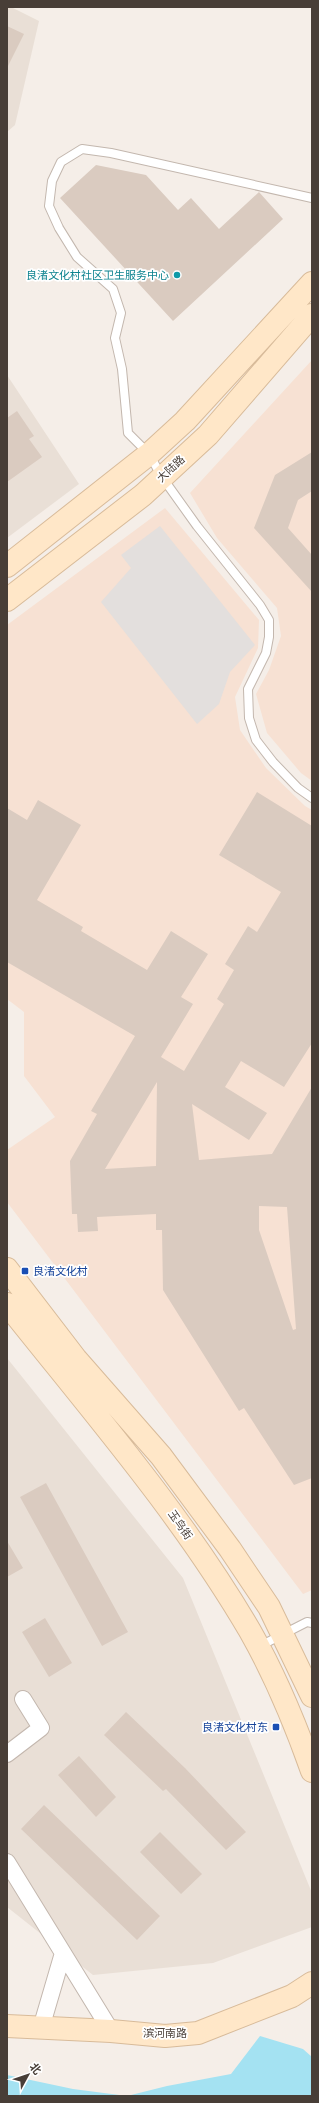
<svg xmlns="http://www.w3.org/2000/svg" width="319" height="2103" font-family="Raleway,'Noto Sans SC',sans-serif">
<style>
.residential{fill:#e9dfd6}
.commercial{fill:#f7e1d3}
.parking{fill:#e3dfdd}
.water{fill:#a4e2f2}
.building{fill:#dacbc0;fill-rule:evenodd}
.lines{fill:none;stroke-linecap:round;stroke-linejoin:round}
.lane-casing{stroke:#c3b7ae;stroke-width:10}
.street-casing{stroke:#c3b7ae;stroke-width:18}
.secondary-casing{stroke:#d8bb9a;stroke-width:24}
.lane{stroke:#fff;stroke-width:8}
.street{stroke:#fff;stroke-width:16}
.secondary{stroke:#ffe7c8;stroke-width:22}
.culture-dot{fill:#0f9aa8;stroke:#fff;stroke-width:1.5}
.transit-dot{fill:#1a4fb4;stroke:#fff;stroke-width:1.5}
.labels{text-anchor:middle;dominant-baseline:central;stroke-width:3.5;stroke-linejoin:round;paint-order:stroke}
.culture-label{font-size:11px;fill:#0d838f;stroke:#fff;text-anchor:end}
.street-label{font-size:11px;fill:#483e37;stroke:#fff}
.transit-label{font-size:11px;fill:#164399;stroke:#fff;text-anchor:start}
</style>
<rect width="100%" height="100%" fill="#f5eee8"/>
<!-- residential -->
<path class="residential" d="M7 7H11L39 21 15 125 7 132Z
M7 375 79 484 7 538Z
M7 1358 183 1578 312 1893V1927L213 1963 93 1975 7 1907Z"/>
<!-- commercial -->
<path class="commercial" d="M312 360V781L301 773 267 733 256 694 269 670 281 636 277 608 217 538 190 493Z
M165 508 259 620 258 648 235 697 240 730 266 768 305 806 312 810V1590L303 1594 7 1202V1150L55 1117 24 1076V1012L7 999V625Z"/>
<!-- parking -->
<path class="parking" d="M160 526 255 645 230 672 219 704 197 724 101 602 131 568 121 555Z"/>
<!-- water -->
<path class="water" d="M260 2036 303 2049 312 2057V2096H127L167 2086 231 2074Z
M7 2075 73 2089 127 2096H7Z"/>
<!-- building -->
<path class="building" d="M7 26 24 34 7 68Z
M96 165 146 175 178 210 191 198 219 229 259 192 283 219 173 321 60 198Z
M17 411 34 436 29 439 42 457 7 482V418Z
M312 452V491L298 500 288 528 312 555V592L254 528 275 475Z
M257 792 312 826V1043L284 1087 241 1061 225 1087 267 1113 249 1140 192 1104 199 1160 272 1154 312 1087V1478L294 1485 244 1408 239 1411 163 1290 162 1230H156V1214L97 1217 98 1231 78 1232 77 1214H72L70 1161 97 1114 91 1111 135 1036 7 962V808L27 820 38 800 81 825 37 900 83 927 81 931 147 970 171 931 208 954 181 997 193 1004 161 1057 184 1071 224 1004 217 999 234 970 225 964 248 926 257 932 281 892 219 855ZM157 1082 156 1166 105 1169ZM259 1206 287 1207 296 1329 293 1330 259 1230Z
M46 1483 128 1632 102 1646 20 1497Z
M7 1541 23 1568 7 1577Z
M45 1618 72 1663 49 1677 22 1632Z
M126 1712 185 1768 246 1832 226 1850 166 1789 163 1791 104 1735Z
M79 1756 116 1797 96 1817 58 1775Z
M44 1805 160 1916 137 1940 21 1829Z
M160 1832 202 1874 181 1894 140 1852Z"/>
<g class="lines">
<defs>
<path id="lane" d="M312 198 111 153 82 149 61 162 52 181 49 206 59 228 77 257 113 289 121 313 115 338 122 369 128 433 149 454 162 477 197 526 260 605 269 620V637L266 653 248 689 249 718 256 740 273 762 298 788 312 798
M260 1646 307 1622 312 1623"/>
<path id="street" d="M7 1754 41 1728 23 1699
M7 1862 111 2031
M41 2028 63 1953"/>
<path id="secondary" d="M7 566 149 454 185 421 312 283
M7 600 143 495 208 435 312 315
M7 1269 76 1359 161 1456 230 1549 269 1607 312 1696
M7 1304C91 1410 181 1513 250 1631 275 1675 295 1723 312 1771
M7 2026 111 2031 165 2036 198 2033 292 1996 312 1983"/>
</defs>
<!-- lane casing -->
<use href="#lane" class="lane-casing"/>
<!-- street casing -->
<use href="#street" class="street-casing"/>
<!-- secondary casing -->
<use href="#secondary" class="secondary-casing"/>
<!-- lane -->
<use href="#lane" class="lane"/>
<!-- street -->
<use href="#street" class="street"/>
<!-- secondary -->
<use href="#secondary" class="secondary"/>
</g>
<!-- markers -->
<circle class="culture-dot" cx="177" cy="275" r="4"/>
<g class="transit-dot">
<rect x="21" y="1267" width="8" height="8" rx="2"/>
<rect x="272" y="1723" width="8" height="8" rx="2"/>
</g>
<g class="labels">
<!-- culture labels -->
<g class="culture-label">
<text x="169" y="275">良渚文化村社区卫生服务中心</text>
</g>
<!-- street labels -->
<g class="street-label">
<text transform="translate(171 469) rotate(-43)">大陆路</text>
<text transform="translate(180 1525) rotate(55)">玉鸟街</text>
<text x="165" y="2033">滨河南路</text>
</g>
<!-- transit labels -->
<g class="transit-label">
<text x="33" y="1271">良渚文化村</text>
<text x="268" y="1727" text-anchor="end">良渚文化村东</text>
</g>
</g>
<!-- border -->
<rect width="319" height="2103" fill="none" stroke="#483e37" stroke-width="16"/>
<!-- north arrow -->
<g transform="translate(28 2075) rotate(50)" stroke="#ffffff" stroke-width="3" paint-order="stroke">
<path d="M0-3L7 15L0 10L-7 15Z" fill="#483e37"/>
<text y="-6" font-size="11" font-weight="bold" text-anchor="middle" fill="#483e37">北</text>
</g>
</svg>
